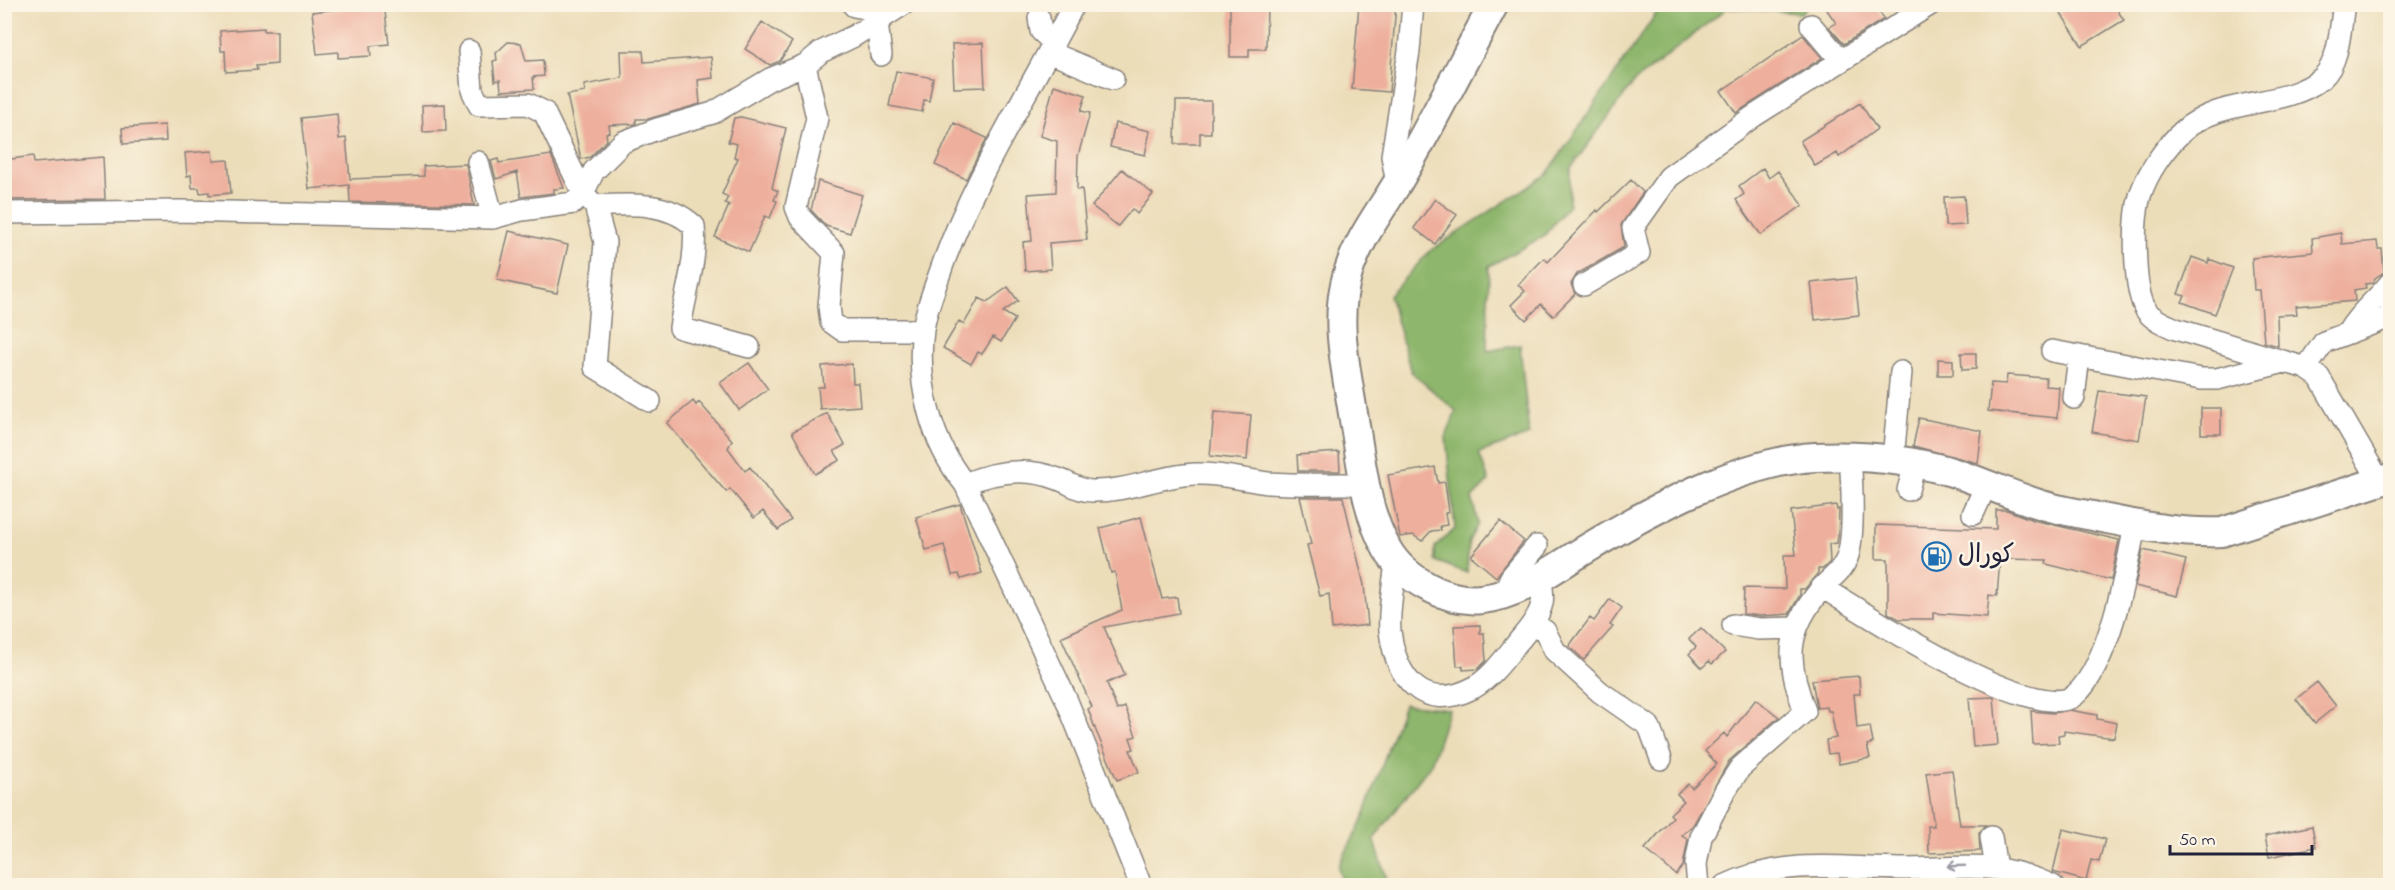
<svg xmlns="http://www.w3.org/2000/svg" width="2395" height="890" font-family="'Indie Flower','Playpen Sans Arabic',sans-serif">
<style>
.forest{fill:#8eb66c;stroke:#586c54;stroke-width:1.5}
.building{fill:#eeaf9d}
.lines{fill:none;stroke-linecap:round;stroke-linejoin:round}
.street-casing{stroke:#87807a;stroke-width:24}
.secondary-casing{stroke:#87807a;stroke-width:32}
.street{stroke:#fff;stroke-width:21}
.secondary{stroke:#fff;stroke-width:28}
.oneway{stroke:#9c9ca7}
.labels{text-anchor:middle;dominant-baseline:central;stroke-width:5;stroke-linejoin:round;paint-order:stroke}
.poi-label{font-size:26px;fill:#22223b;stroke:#fcf5e5;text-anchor:start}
</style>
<rect width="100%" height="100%" fill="#fcf5e5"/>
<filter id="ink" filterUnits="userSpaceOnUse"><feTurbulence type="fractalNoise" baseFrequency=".0167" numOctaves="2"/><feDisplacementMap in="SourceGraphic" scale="12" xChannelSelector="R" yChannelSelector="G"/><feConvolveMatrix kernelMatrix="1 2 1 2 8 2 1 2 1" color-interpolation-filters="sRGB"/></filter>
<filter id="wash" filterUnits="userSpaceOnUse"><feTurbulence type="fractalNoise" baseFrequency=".008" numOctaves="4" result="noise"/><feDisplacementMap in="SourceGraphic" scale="24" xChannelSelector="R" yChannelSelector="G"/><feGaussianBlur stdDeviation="1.35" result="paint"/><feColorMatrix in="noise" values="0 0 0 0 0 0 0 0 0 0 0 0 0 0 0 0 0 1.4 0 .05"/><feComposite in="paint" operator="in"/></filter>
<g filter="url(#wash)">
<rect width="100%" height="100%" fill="#ecddb9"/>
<!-- forest -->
<path class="forest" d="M1662 5H1809L1801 13 1727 8 1634 82 1570 169 1569 205 1544 236 1489 266 1487 351 1520 345 1529 435 1479 453 1489 481 1472 498 1478 524 1469 541 1467 573 1435 561V547L1455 529 1446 437 1456 411 1411 372 1389 295 1431 250 1547 174Z
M1404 704 1449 709 1431 764 1374 839 1389 885H1343L1338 867 1362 821Z"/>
<g id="blocks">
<!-- building -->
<path class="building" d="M384 4 389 44 370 46 371 56 338 58V52L317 54 312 12Z
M1230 4H1267L1266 49H1249V57H1230Z
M1359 4H1396L1389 92 1352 89Z
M1835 4H1874L1884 19 1844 44 1829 27 1836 23 1827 10Z
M2072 4H2113L2124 20 2082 46 2060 12Z
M762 22 792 42 780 61 770 65 745 49Z
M264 28V31H277V64L256 66 257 70 226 72 225 51H221L220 31Z
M1803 35 1822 58 1736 113 1721 91Z
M508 42 521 43 526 61 543 60 544 76 533 77 534 89 501 91 500 80 495 81 493 61 497 60 496 53Z
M983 43 985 87 954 88 952 44Z
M621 51H643L644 62 711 57 713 78 698 80 700 104 648 119H636V124L609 125 610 132 606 133 607 140 590 157 581 159 567 95 585 92 584 85 622 78Z
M896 71 933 78 929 101 924 100 922 112 889 106Z
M1054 85 1086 95 1081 111 1090 113 1078 156 1077 190 1082 189 1087 240 1049 243 1051 269 1025 271 1023 242 1032 241 1028 194 1056 192 1057 141 1040 136Z
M1176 101H1211V133H1200V144H1175Z
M1860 103 1877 129 1839 157 1837 153 1815 166 1800 141Z
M445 104 446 131 423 132 422 105Z
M337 114 339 139 346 138 350 179 424 176 423 166 466 164 474 205 350 202 349 185 309 189 301 118Z
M741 117 786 128 772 188 778 191 774 200 777 201 770 218 765 216 749 252 715 237 729 205 725 203 728 197 722 194 738 158 734 157 737 144 728 142 734 118Z
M954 123 987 138 966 179 935 165Z
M1115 123 1150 131 1145 155 1110 147Z
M165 125 166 141 123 144 122 128Z
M212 151 213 161 228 160 231 193 209 195V192L200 193 199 188H192L191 175 187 176 185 153Z
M551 155 564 188 554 189V193L521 197 517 172 496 179 491 161 498 159 499 163Z
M33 156 34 163 103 157 105 199 4 200V160Z
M1763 168 1769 178 1778 171 1803 205 1761 235 1736 200 1744 194 1739 186Z
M1122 169 1153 194 1137 214 1132 209 1118 226 1092 206Z
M1631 180 1643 192 1621 225 1624 247 1577 274 1571 284 1575 294 1553 316 1541 304 1526 320 1511 305 1525 291 1518 285 1544 258 1548 262 1597 210 1598 212Z
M818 181 862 195 850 233 826 226 811 210Z
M1964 196 1966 225 1945 226 1944 197Z
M1435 199 1457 215 1435 244 1414 228Z
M509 231 568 245 557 293 497 280Z
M2341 233 2342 244 2377 241 2378 249H2382L2384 272 2375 278 2373 283 2365 284 2366 288 2354 290 2355 301 2296 306 2297 314 2277 315 2278 346 2264 342 2260 290H2254L2252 258 2313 252 2312 238Z
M2192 257 2208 263 2209 259 2233 268 2215 314 2182 302 2185 296 2178 294Z
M1855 278 1859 315 1815 320 1811 283Z
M1008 287 1018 301 1003 312 1015 319 1001 342 993 337 982 354 978 352 971 364 943 348 959 321 964 324 979 298 987 302Z
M1961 353H1976V369L1962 370Z
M1938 359 1953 360V375H1938Z
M749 363 768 389 739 410 720 383Z
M852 364 853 383H858L860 406 820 409 818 387H824L822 366Z
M2007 375 2046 378 2045 386 2059 387 2057 418 1988 411 1991 383 2006 384Z
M2099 391 2146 397 2139 440 2092 432Z
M693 401 696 405 699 402 732 440 728 448 745 471 750 467 791 520 778 530 763 511 754 518 730 489 726 492 667 423Z
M2201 408H2221V434H2201Z
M1214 412 1251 415 1247 460 1210 456Z
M827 413 845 445 834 451 840 460 815 474 792 432Z
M1919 418 1982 431 1978 463 1913 446Z
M1339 452 1340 471H1298L1297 455Z
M1435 467 1438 483 1445 482 1449 512 1445 513 1447 525 1440 526 1441 530 1431 531 1422 541 1413 535 1400 537 1388 475Z
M1300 497H1343L1364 585 1368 625 1332 629 1329 594 1320 596 1307 545 1311 544Z
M960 504 982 573 961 579 959 574 952 575 944 545 926 550 916 517Z
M1836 505 1837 510 1839 509 1838 536 1837 543 1829 544 1830 562 1823 569H1818V573L1805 589H1800V595L1789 614 1760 616 1743 614 1744 588 1785 589 1784 555H1796L1791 511Z
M1996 510H2007L2033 520 2119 540 2111 580 2046 564 2047 560 2000 559 1997 596 1989 595 1987 617 1933 613V619H1899L1888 613V559H1876V525L1996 529Z
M1141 517 1162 599 1177 597 1179 613 1104 627 1125 675 1107 683 1117 710 1125 707 1136 736 1130 738 1134 749 1130 750 1139 772 1117 780 1096 731 1088 709 1092 707 1061 637 1122 610 1115 572 1111 573 1100 528Z
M1500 521 1524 541 1496 577 1471 556Z
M2143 550 2186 560 2177 596 2135 586Z
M1610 599 1622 608 1610 625 1613 627 1584 660 1569 646 1590 618 1594 621Z
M1480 625V633H1484L1486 661 1478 669 1463 670V666H1457L1454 626Z
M1701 628 1725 652 1712 664 1709 661 1702 668 1689 654 1696 647 1689 639Z
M1859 676 1860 694H1854L1857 728 1870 726 1873 743 1867 745 1870 758 1839 764 1837 753 1828 754 1826 740 1836 738 1831 711H1828L1827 707 1817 708 1812 680Z
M2317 682 2336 706 2315 723 2296 699Z
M1994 697 1998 745 1973 747 1969 698Z
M1756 699 1779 717 1729 761 1693 825 1682 835 1688 839 1683 866 1676 875 1645 849 1673 817 1670 814 1684 801 1677 794 1688 784 1692 788 1717 764 1705 751 1724 733 1727 737Z
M2069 710 2097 715V719L2117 723 2114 738 2064 731V734L2058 735 2059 743 2033 744 2031 711 2053 713Z
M1952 770 1960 825H1986L1979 833 1980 851 1929 853 1928 826H1934L1926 773Z
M2312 826 2316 847 2269 857 2265 836Z
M2063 829 2105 839 2099 862 2091 860 2086 881 2053 872Z"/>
</g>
</g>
<g filter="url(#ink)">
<use href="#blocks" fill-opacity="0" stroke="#87807a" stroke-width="1.5"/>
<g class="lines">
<defs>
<path id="street" d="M1074 4C1030 91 976 173 943 264 936 285 926 308 923 330 916 382 931 443 965 484L1067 701 1141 886
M2344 4C2340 27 2340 62 2322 78 2285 109 2222 96 2183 131 2165 147 2147 173 2140 196 2133 220 2133 289 2146 310 2152 320 2165 324 2176 329L2306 368 2319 377 2380 482
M854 6 870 9 882 19
M1039 18 1041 31 1054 43
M877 23 881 55
M1811 25 1840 59
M469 51 472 90 479 105 528 104 544 112 583 193 595 206 605 242 595 367 650 401
M1049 52 1113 79
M805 65 817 118 796 207 800 217 834 253 829 306 831 322 842 330H923
M478 162 493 218
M1397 184 1392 156 1409 51 1413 4
M595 206C629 204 668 201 694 226 697 262 685 293 680 328L749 347
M4 213 179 211 493 218 522 210 574 203 583 193 594 171 623 142 657 129 713 113 770 79 805 65 821 52 854 36 904 4
M1584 285 1639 253 1633 228 1669 177 1754 116 1931 4
M2348 332C2360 311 2375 302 2390 283
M2052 351 2201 379H2217L2284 362
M2306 368 2324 342 2388 318 2390 314
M2074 398 2079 356
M1893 460 1901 372
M965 484C995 471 1027 467 1058 479 1070 483 1079 491 1092 491 1128 492 1160 475 1196 474 1220 473 1244 480 1268 483 1300 485 1333 484 1364 484
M1908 490 1915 464
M1973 514 1986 485
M1396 562C1394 583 1388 609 1390 631 1396 677 1422 714 1473 688 1491 678 1505 658 1518 642 1527 631 1539 618 1542 603 1544 595 1541 584 1541 576
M1822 587C1860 611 2038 727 2075 695 2109 666 2127 568 2135 525
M1503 594 1511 577 1537 546
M1533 623 1545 631 1555 651 1600 692 1649 726 1661 759
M1733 625 1759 629 1795 628
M1991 837 1996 868
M1698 886 1696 864 1701 837 1725 791 1740 768 1805 711C1786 660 1785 632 1821 589 1830 578 1842 572 1847 558 1855 537 1852 482 1850 458
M1724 886C1782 858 1838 868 1900 869 1960 869 1995 859 2053 886"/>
<path id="secondary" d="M1494 4C1462 63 1432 124 1398 182 1380 212 1359 238 1348 273 1333 320 1347 372 1354 420 1362 464 1365 510 1387 549 1404 579 1447 603 1482 599 1520 595 1556 567 1588 548 1651 510 1741 461 1815 457 1861 455 1910 459 1955 473 1983 482 2010 495 2039 504 2057 510 2078 513 2097 517 2138 525 2180 534 2222 532L2390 478"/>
</defs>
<!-- street casing -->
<use href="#street" class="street-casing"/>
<!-- secondary casing -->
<use href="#secondary" class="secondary-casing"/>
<!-- street -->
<use href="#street" class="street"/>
<!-- secondary -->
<use href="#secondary" class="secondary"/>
</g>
<!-- one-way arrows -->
<defs><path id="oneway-shaft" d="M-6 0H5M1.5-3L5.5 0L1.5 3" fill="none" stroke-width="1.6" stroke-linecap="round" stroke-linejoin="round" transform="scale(1.5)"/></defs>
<use class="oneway" href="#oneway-shaft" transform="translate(1956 866) rotate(178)"/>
</g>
<!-- icons -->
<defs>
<symbol id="fuel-ring" viewBox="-11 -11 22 22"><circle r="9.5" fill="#fcf5e5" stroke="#1f6fb2" stroke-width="1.5"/><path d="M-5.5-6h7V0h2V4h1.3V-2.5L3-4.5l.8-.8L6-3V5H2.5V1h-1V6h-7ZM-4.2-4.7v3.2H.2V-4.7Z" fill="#1f6fb2"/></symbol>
</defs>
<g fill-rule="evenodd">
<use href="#fuel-ring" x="1920" y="540" width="33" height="33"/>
</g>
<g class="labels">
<!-- poi labels -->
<g class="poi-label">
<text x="1958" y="556">كورال</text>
</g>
</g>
<!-- margin -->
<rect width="2395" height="890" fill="none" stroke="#fcf5e5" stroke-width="24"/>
<!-- scale -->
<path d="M2170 845v9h142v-9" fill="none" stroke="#22223b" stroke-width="3"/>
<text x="2179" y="845" font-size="18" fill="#22223b" stroke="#fcf5e5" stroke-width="4.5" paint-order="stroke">50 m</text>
</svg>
